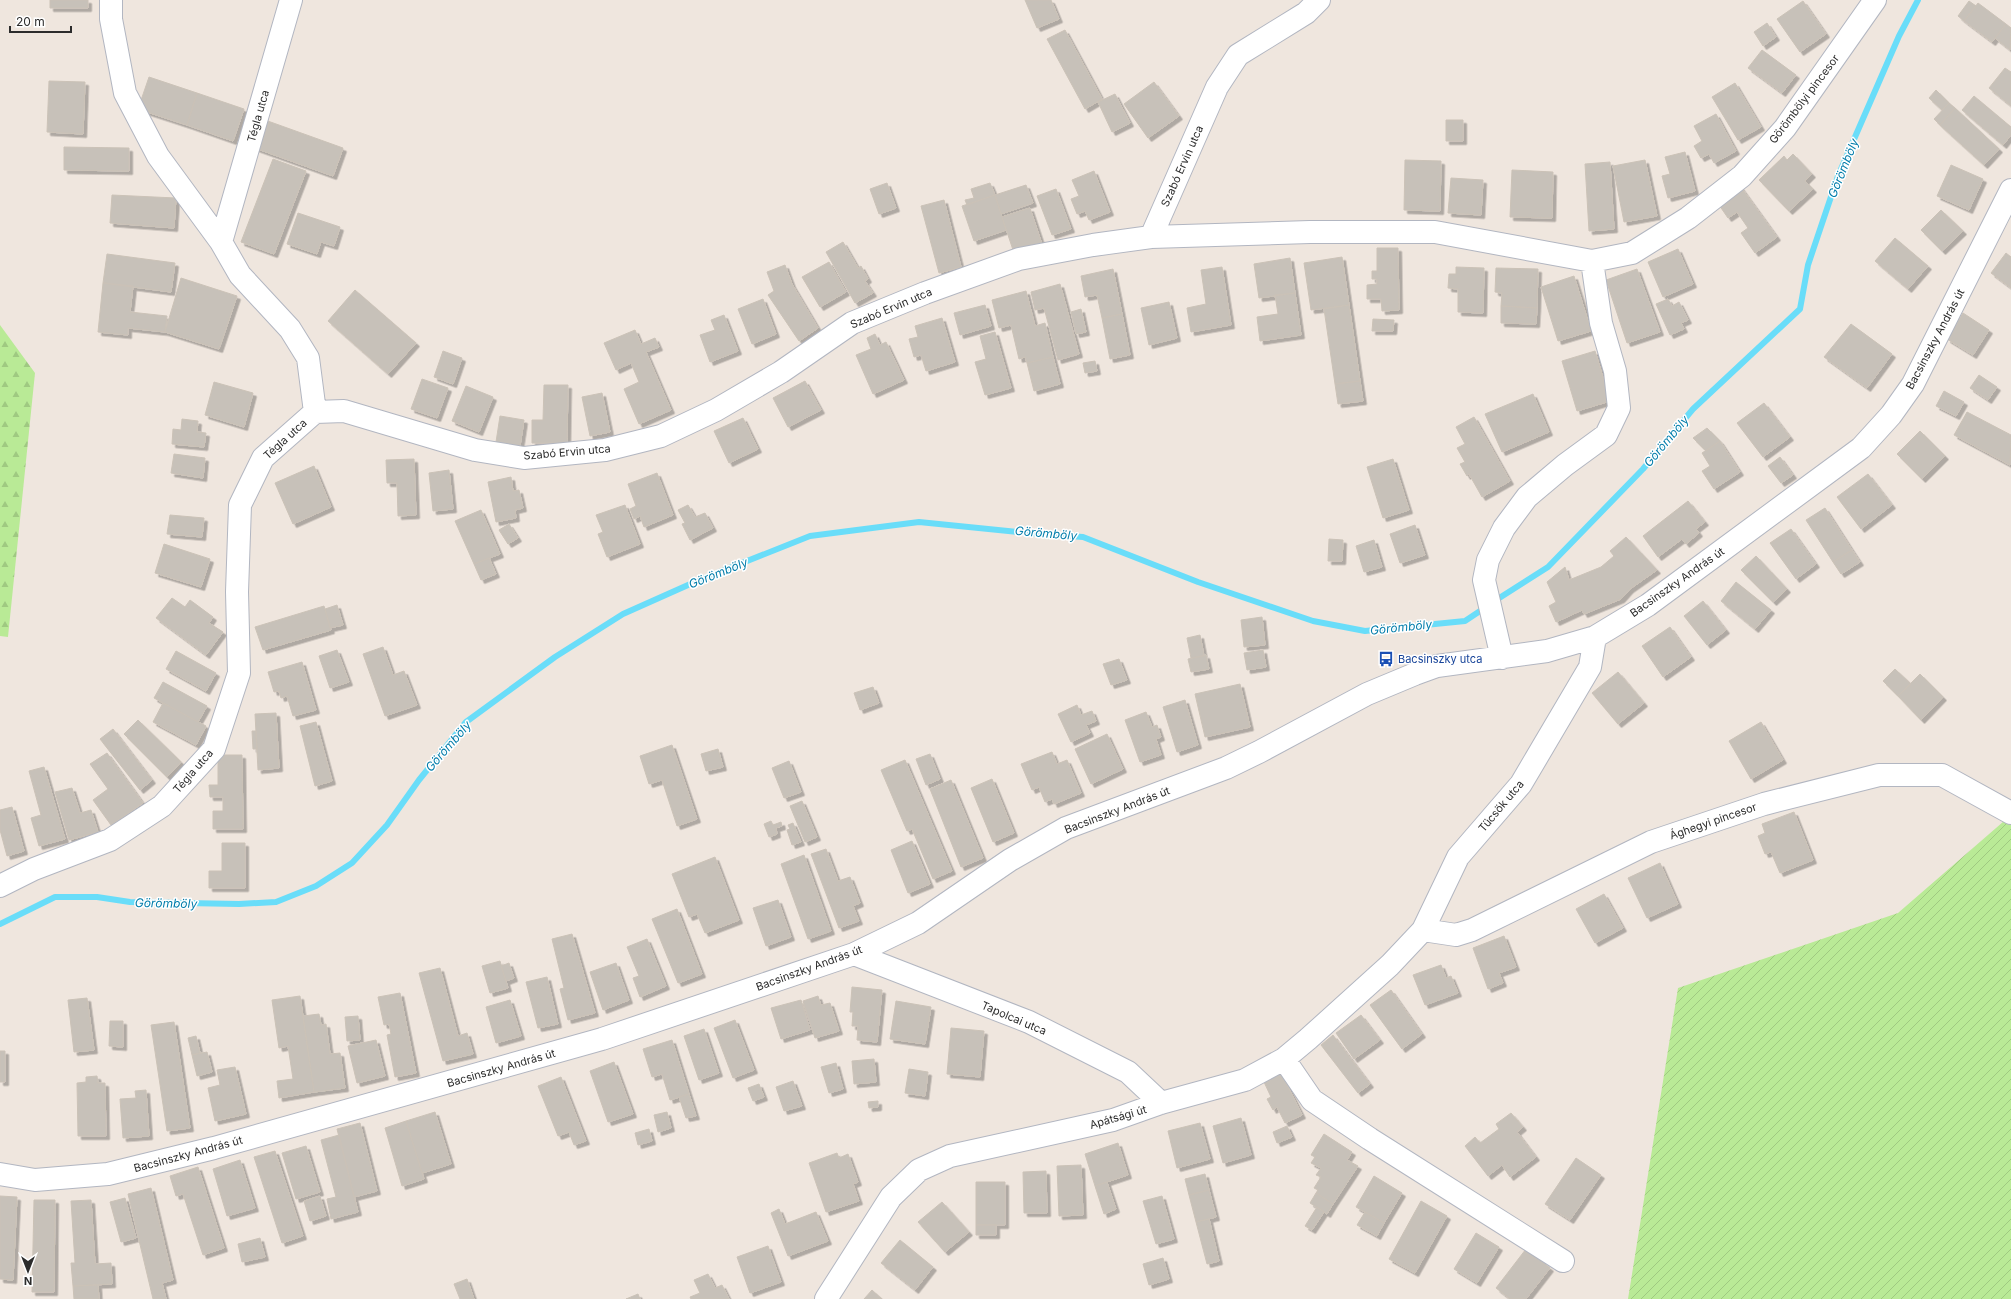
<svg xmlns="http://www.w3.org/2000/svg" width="2011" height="1299" font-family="Inter,sans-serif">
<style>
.forest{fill:url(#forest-firs)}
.garden{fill:url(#garden-furrows)}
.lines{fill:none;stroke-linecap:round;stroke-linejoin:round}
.stream{stroke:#69ddf9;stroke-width:6}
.building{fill:#c7c1b9;stroke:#cbc2b7;filter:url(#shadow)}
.minor-casing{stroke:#b2b6c1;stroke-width:24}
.minor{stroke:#fff;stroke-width:22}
.labels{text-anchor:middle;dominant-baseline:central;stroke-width:3;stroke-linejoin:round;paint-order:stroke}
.street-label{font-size:11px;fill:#2c2c2c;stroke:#fff}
.transit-label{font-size:11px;fill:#164399;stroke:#fff;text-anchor:start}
.water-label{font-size:12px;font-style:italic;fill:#027dab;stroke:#fff}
</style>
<defs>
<pattern id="forest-firs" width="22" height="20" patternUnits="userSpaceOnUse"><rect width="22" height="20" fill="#b9ea96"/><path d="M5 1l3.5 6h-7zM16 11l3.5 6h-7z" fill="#9fc981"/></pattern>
<pattern id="garden-furrows" width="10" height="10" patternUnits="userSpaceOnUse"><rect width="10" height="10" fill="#b9ea96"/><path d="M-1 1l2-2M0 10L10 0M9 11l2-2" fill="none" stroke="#9fc981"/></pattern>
<filter id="shadow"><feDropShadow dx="3.5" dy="3.5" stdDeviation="0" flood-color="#0004"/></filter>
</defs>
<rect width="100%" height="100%" fill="#efe6de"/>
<!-- forest -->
<path class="forest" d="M0 325 35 373 8 637 0 636Z"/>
<!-- garden -->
<path class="garden" d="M2011 815V1299H1628L1678 988 1898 913Z"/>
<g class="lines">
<!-- stream -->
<path class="stream" d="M1493 602 1548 567 1643 469 1693 409 1800 309 1808 265 1838 176 1899 36 1918 0
M0 924 55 897H97L130 902 239 904 276 902 316 886 352 863 387 825 419 780 466 722 555 657 623 614 697 581 810 536 919 522 1028 533 1083 537 1198 582 1313 621 1365 631 1465 621 1486 607"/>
</g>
<!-- building -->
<path class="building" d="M50 0H88V8H50Z
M1025 0H1051L1059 19 1037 28Z
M1803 1 1826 34 1800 52 1777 19Z
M1969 1 1976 6 1964 21 1958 16Z
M1978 3 2006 24 1992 42 1964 21Z
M1767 23 1776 37 1763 46 1754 32Z
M2006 24 2011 28 2010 50 1995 38Z
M1065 30 1102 99 1085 109 1047 39Z
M1762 50 1796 75 1782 93 1748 68Z
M2005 68 2011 72V106L1989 88Z
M149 77 197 93 187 125 138 109Z
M49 81 85 82 83 134 47 132Z
M1154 82 1179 116 1148 138 1124 104Z
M1735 83 1761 127 1738 140 1712 97Z
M1936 90 1949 103 1942 110 1929 98Z
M197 93 244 109 233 141 187 125Z
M1115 94 1130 123 1112 132 1098 102Z
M1974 96 2011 127V135L2003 145 1962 110Z
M1949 103 1955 108 1940 125 1934 119Z
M1955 108 1999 149 1984 165 1940 125Z
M1716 114 1736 151 1714 163 1709 154 1701 158 1694 146 1702 141 1694 126Z
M265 120 343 148 333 176 255 148Z
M1446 120H1463V141H1446Z
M64 147 129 148V171L64 170Z
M1685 152 1695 191 1668 198 1662 176 1670 174 1665 157Z
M1793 154 1812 174 1805 181 1813 189 1789 211 1759 180 1784 156 1787 160Z
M273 159 306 171 274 254 241 242Z
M1405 160 1441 161 1440 211 1404 210Z
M1645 160 1657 216 1624 222 1613 166Z
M1610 162 1614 229 1589 231 1585 164Z
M1951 165 1983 179 1969 210 1937 196Z
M1512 170 1553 172 1552 218 1510 217Z
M1094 171 1110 212 1089 220 1085 211 1077 214 1071 199 1079 196 1072 180Z
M1451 178 1483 180 1481 215 1448 213Z
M887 183 896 208 879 214 870 189Z
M990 183 995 195 967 205 965 200 974 198 971 189Z
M1026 185 1033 203 1001 214 995 195Z
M1740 186 1777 237 1755 253 1741 233 1748 228 1737 212 1728 218 1717 202Z
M1056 189 1071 229 1052 235 1037 196Z
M112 195 176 198 174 228 110 223Z
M995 195 1006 230 974 241 962 206Z
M944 200 961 267 939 273 921 206Z
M1030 208 1042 244 1014 253 1002 217Z
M1941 210 1963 231 1942 251 1921 230Z
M298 213 340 227 334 246 321 242 317 254 287 244Z
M1895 238 1928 266 1908 289 1875 261Z
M843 242 858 268 861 266 868 279 865 281 873 293 855 303 826 252Z
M1377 248H1398L1399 310 1382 311 1381 299H1367V285L1377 284V279H1372V271H1377Z
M1678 249 1693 284 1663 297 1648 262Z
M2006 253 2011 257V288L1991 273Z
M107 254 175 263 171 292 103 283Z
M1342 257 1349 305 1311 310 1304 263Z
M1290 258 1295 293 1259 298 1254 264Z
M829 262 846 292 820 307 802 277Z
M785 265 792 284 818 328 799 341 768 295 774 291 767 272Z
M1222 267 1231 325 1191 332 1187 308 1206 304 1201 270Z
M1456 267 1484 268 1483 313 1458 312V289L1448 288 1449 274H1456Z
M1496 268 1538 269 1537 308 1501 306 1502 293 1495 292Z
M1113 269 1122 314 1102 318 1097 295 1085 297 1081 276Z
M1637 269 1660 332 1627 343 1606 280Z
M1574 276 1591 331 1558 341 1541 287Z
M181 278 237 296 219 349 165 332Z
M103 283 133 286 130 312 167 316 165 332 128 328V335L98 332Z
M1060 284 1079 354 1058 360 1044 308 1035 310 1031 292Z
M355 290 416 343 388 374 328 321Z
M1026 291 1035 326 1045 323 1053 357 1027 363 1025 357 1019 359 1011 325 999 328 992 300Z
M1295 293 1301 335 1260 341 1257 317 1278 314 1275 295Z
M763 299 776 334 752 344 738 309Z
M1668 299 1672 306 1679 302 1688 320 1681 323 1684 329 1670 335 1656 304Z
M1169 302 1177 338 1149 345 1141 308Z
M985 305 991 326 960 335 954 313Z
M1349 305 1360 381 1335 384 1324 309Z
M1501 306 1537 308 1536 324 1501 323Z
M1081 309 1086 332 1076 334 1071 312Z
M1963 313 1989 330 1973 355 1947 339Z
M1122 314 1130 355 1110 359 1102 318Z
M724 315 738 351 710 362 700 335 715 330 711 320Z
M942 318 955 362 926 371 921 355 914 357 909 339 918 337 915 326Z
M1373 319 1394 320 1393 331H1372Z
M1851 324 1892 354 1867 388 1824 357Z
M635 330 641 344 655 338 659 347 646 352 671 410 639 424 624 389 639 382 631 363 616 370 604 343Z
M995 332 1011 388 985 395 975 362 986 359 980 336Z
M875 334 880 345 886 342 904 380 873 394 856 355 871 349 867 338Z
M443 351 462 358 453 384 434 377Z
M1595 351 1610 401 1577 411 1562 361Z
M1053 357 1060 384 1034 391 1027 363Z
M1095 361 1097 371 1085 373 1083 363Z
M1979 375 1997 387 1988 400 1970 388Z
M422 379 448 388 437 418 411 409Z
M805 381 821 410 788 427 773 398Z
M1360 381 1363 401 1338 404 1335 384Z
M214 382 253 393 244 427 205 415Z
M544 385H568L567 443H532V420H543Z
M466 386 493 397 479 432 452 421Z
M1944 391 1964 402 1956 416 1936 406Z
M602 393 610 432 590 436 582 397Z
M1533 394 1549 432 1502 452 1485 414Z
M1764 403 1790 437 1763 457 1737 423Z
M1967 412 2011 435 2010 465 1954 435Z
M500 416 524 420 520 446 496 442Z
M1474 417 1510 481 1482 497 1469 474 1467 476 1460 464 1465 462 1457 448 1465 444 1456 427Z
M743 418 758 449 729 463 714 431Z
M182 419 198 421 197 432 206 433 204 447 172 444 173 429 181 430Z
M1707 428 1720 441 1706 451 1693 438Z
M1920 431 1945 456 1922 479 1897 454Z
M1720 441 1740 472 1714 489 1702 471 1710 466 1702 453Z
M174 454 205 458 203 478 171 473Z
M1780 457 1793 475 1781 483 1768 466Z
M414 459 416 515 398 516 397 483H387L386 460Z
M1393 459 1409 510 1383 518 1367 467Z
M314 466 331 507 293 524 275 483Z
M449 470 453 509 433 511 429 473Z
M657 473 673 515 644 527 640 516 634 519 630 509 636 506 628 484Z
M1868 474 1892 505 1861 529 1837 497Z
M511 477 513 491 519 490 523 508 515 510 516 518 496 522 488 482Z
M1688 501 1705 522 1696 529 1699 533 1686 544 1682 539 1658 557 1643 536Z
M625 505 640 544 607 557 598 534 603 532 596 515Z
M688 505 695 517 705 513 713 528 690 540 682 524 685 523 678 510Z
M1825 508 1852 550 1833 562 1806 520Z
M481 510 500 554 474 564 455 521Z
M170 515 204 518 202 537 167 534Z
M509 524 518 538 508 544 499 530Z
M1415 525 1425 555 1400 563 1390 534Z
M1791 529 1816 564 1796 579 1770 543Z
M1626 537 1657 570 1630 589 1621 599 1584 614 1582 610 1556 622 1549 606 1556 602 1547 582 1565 567 1569 580 1601 567 1614 556 1610 551Z
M1329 539 1343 540 1342 561H1328Z
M1374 540 1382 567 1364 572 1356 546Z
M164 544 210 559 201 587 155 573Z
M1852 550 1860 562 1841 574 1833 562Z
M1756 556 1787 589 1773 602 1741 570Z
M489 558 496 574 481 580 474 564Z
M1736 582 1771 610 1755 629 1721 601Z
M172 598 185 607 190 600 213 617 209 623 223 632 206 655 156 618Z
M1703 601 1726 630 1707 645 1684 616Z
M337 605 343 625 330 628 325 609Z
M324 606 331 630 263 650 255 627Z
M1262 617 1265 645 1244 647 1241 620Z
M1670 627 1691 657 1663 677 1642 646Z
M1200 635 1204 656 1191 658 1187 638Z
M383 647 393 675 404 671 417 705 385 716 363 654Z
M337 650 349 682 330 688 319 656Z
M1263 650 1266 667 1247 670 1244 653Z
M176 651 216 673 206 691 166 669Z
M1206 655 1209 669 1191 672 1188 659Z
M1119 659 1127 680 1111 685 1103 664Z
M302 662 316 710 293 716 287 696 281 698 279 691 274 692 268 672Z
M1895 669 1911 684 1898 696 1883 681Z
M1618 672 1644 703 1618 724 1592 693Z
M1920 674 1943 697 1921 720 1898 696Z
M163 682 207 706 198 722 154 698Z
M1240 684 1250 727 1205 737 1195 694Z
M873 687 879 703 860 710 854 693Z
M1185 700 1198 745 1177 752 1163 707Z
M163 703 206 726 196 745 153 722Z
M1077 705 1081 715 1092 711 1096 721 1086 725 1090 733 1071 742 1058 714Z
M1146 712 1152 727 1157 725 1161 737 1156 739 1161 755 1140 762 1125 720Z
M276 713 279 768 258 770 255 714Z
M138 720 181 762 167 777 124 734Z
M316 722 332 781 315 786 300 726Z
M1761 722 1783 760 1751 779 1729 741Z
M113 729 152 780 140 790 100 739Z
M252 731H256L257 749H253Z
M1107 734 1123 769 1091 784 1075 749Z
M672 745 697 819 677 826 662 780 649 784 640 756Z
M718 749 723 767 706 771 701 754Z
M1052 752 1057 764 1067 760 1081 793 1054 804 1052 799 1045 802 1039 787 1032 790 1021 764Z
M107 753 143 803 111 825 93 800 108 789 90 764Z
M930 754 940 779 926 785 916 759Z
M218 755H242L243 829H213V811H223V797H210L209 785H218Z
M905 760 952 871 933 879 912 829 907 831 881 770Z
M789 761 801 792 784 798 772 768Z
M44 767 65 839 39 846 31 818 41 815 29 771Z
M992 779 1014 833 993 842 971 788Z
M951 780 983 858 961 867 930 789Z
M72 788 80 813 91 810 98 832 69 840 55 792Z
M802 801 817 837 805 842 790 806Z
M12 807 24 851 7 856 0 830V810Z
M1794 812 1813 860 1780 873 1771 852 1765 854 1758 836 1765 833 1762 824Z
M771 821 773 825 781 822 782 826 776 828 777 834 769 837 764 824Z
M793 823 801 842 792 845 787 830 790 829 788 825Z
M912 841 930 884 908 893 891 850Z
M222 843H245V888H209V871H222Z
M826 849 838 881 850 877 860 903 853 906 859 921 839 928 811 854Z
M804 855 831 931 808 939 781 864Z
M715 857 739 920 705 933 697 914 689 917 672 874Z
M1660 863 1678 904 1647 918 1628 878Z
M1604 894 1623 928 1595 943 1576 909Z
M778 900 791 937 766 946 753 908Z
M677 909 702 974 678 983 652 919Z
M572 934 595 1013 568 1020 560 989 564 988 552 939Z
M1504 936 1516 967 1499 973 1503 983 1488 989 1473 948Z
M647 939 666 986 640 997 633 978 639 976 627 947Z
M500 961 508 988 490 993 482 966Z
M509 963 514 978 506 981 501 966Z
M616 963 629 1000 603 1010 590 972Z
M1441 965 1446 978 1451 976 1458 993 1425 1005 1413 975Z
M440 968 458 1036 467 1033 473 1054 443 1061 419 973Z
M547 977 558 1024 538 1028 526 982Z
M852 987 882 990 877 1042 857 1040 858 1026H852L853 1012H850Z
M1391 990 1422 1034 1402 1049 1370 1005Z
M400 993 416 1073 395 1077 387 1035 391 1034 389 1024 384 1025 378 997Z
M300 996 314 1092 279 1098 277 1081 293 1079 288 1046 279 1048 272 1000Z
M818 996 821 1005 830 1003 839 1031 815 1038 803 1001Z
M87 998 94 1050 74 1052 68 1000Z
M510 1000 521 1036 496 1043 486 1007Z
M801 1000 810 1030 781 1039 771 1008Z
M896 1001 931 1007 925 1044 890 1039Z
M319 1014 321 1025 326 1024 330 1054 340 1053 345 1088 314 1092 303 1016Z
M1361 1015 1380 1040 1354 1059 1336 1033Z
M358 1016 360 1040 347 1041 345 1017Z
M735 1020 754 1070 733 1078 714 1028Z
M110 1021H123V1047L109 1046Z
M174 1022 190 1128 167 1131 151 1025Z
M951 1028 984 1031 980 1077 947 1074Z
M704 1029 719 1073 699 1080 684 1036Z
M1333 1035 1370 1084 1358 1093 1321 1045Z
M196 1036 200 1053 192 1055 188 1038Z
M376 1040 385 1076 357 1083 348 1046Z
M672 1040 689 1094 670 1100 662 1074 652 1077 643 1049Z
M0 1051H5V1082H0Z
M207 1052 212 1072 197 1076 192 1055Z
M874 1059 876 1082 854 1084 852 1061Z
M614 1062 633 1114 608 1122 590 1071Z
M836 1063 843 1089 829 1093 821 1067Z
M235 1067 246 1114 215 1121 208 1088 220 1085 217 1070Z
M909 1069 928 1072 925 1096 905 1093Z
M1281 1073 1302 1115 1285 1123 1277 1107 1273 1110 1267 1099 1271 1097 1264 1082Z
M97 1076 98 1083H105L106 1136H78L77 1083 86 1082V1077Z
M561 1077 586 1141 574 1145 569 1132 558 1136 538 1086Z
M793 1081 802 1106 784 1111 776 1087Z
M759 1084 764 1097 753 1101 748 1088Z
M146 1090 149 1136 123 1138 120 1099 136 1098 135 1091Z
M689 1094 696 1116 686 1118 679 1097Z
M878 1101V1107L869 1108 868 1102Z
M435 1112 451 1164 422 1173 406 1121Z
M667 1112 671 1128 658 1132 654 1115Z
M1511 1113 1523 1127 1517 1132 1536 1157 1510 1177 1502 1165 1488 1176 1465 1146 1475 1137 1480 1143 1499 1129 1496 1124Z
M1241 1118 1251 1155 1223 1163 1213 1126Z
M406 1121 424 1179 402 1186 385 1128Z
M360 1123 377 1191 354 1197 337 1129Z
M1200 1123 1210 1159 1177 1168 1168 1131Z
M1287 1126 1292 1137 1277 1143 1273 1132Z
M649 1129 652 1141 638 1145 635 1133Z
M1324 1134 1352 1152 1347 1160 1358 1166 1333 1204 1316 1193 1318 1190 1314 1188 1321 1177 1316 1175 1321 1168 1311 1163 1315 1157 1311 1155Z
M339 1135 358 1212 331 1219 327 1199 336 1197 321 1140Z
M1118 1143 1128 1175 1095 1186 1085 1154Z
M306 1146 320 1192 296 1199 282 1153Z
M275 1151 303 1236 282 1243 254 1157Z
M837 1153 839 1158 848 1154 858 1182 853 1184 859 1201 826 1212 809 1163Z
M1576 1158 1601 1175 1570 1220 1545 1204Z
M240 1160 255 1208 227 1216 213 1169Z
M1081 1165 1083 1215 1059 1216 1057 1166Z
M198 1167 224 1248 203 1255 183 1194 176 1196 170 1176Z
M1046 1171 1047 1213H1024L1023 1172Z
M1205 1174 1209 1190 1189 1195 1185 1179Z
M1374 1176 1402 1193 1384 1223 1356 1207Z
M976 1182H1005V1225H976Z
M1107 1182 1116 1209 1104 1214 1095 1186Z
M151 1188 173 1280 162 1283 166 1299H153L128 1194Z
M1209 1190 1216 1217 1196 1222 1189 1195Z
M1316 1193 1333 1204 1327 1214 1310 1203Z
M0 1196 17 1197 13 1280 0 1279Z
M320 1196 326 1216 310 1221 304 1201Z
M1162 1196 1174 1239 1156 1244 1143 1201Z
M125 1198 136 1238 121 1242 110 1202Z
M34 1200H55L54 1292H32Z
M91 1200 95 1264 111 1263 112 1284 73 1286 71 1263H75L71 1201Z
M1421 1201 1447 1216 1415 1273 1389 1259Z
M942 1202 969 1232 945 1252 918 1222Z
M1317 1207 1324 1212 1312 1230 1305 1226Z
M779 1209 785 1224 816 1212 828 1241 788 1256 771 1213Z
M1365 1212 1384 1223 1377 1236 1357 1225Z
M1209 1219 1219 1261 1207 1264 1196 1222Z
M976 1225H996V1235H976Z
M1476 1233 1499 1247 1477 1283 1454 1269Z
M260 1238 265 1257 242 1262 238 1244Z
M900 1240 933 1267 915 1290 881 1263Z
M768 1246 781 1282 750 1293 737 1257Z
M1526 1249 1550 1268 1526 1299H1510L1496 1288Z
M1163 1258 1169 1279 1149 1285 1143 1264Z
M708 1274 715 1288 722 1285 729 1299H691L690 1297 700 1293 694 1280Z
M467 1279 474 1299H460L454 1284Z
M98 1285 99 1299H74L73 1286Z
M872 1290 882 1299H864Z
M638 1294 640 1299H626Z"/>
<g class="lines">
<defs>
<path id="minor" d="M111 0V19L125 93 158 156 221 242
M291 0 221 242 240 275 290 329 308 358 315 412
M1151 237 1310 232H1435L1592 261
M315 412 344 411 475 450 524 458 605 450 661 436 716 410 781 372 852 323 925 293 1019 259 1093 245 1151 237 1217 87 1238 55 1306 13 1319 0
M1502 658 1484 580 1488 560 1504 528 1527 497 1565 465 1606 435 1619 408 1615 371 1601 323 1592 261 1632 253 1688 218 1742 176 1785 128 1875 0
M0 886 34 869 110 840 162 806 214 749 239 673 237 592 240 505 263 458 315 412
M1423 930 1456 935 1472 930 1651 842 1764 804 1879 775H1942L2011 813
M854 954 1029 1022 1128 1072 1161 1103
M1284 1059 1312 1100 1370 1139 1563 1261
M0 1174 35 1180 108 1174 214 1148 602 1039 854 954 918 923 1010 860 1066 828 1226 768 1259 752 1367 694 1415 674 1437 666 1547 651 1595 637 1648 605 1861 448 1891 415 1913 384 2011 190
M826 1299 891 1197 919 1170 950 1156 1113 1120 1161 1103 1245 1080 1284 1059 1308 1039 1390 965 1423 930 1458 857 1521 784 1590 667 1595 637"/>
</defs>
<!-- minor casing -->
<use href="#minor" class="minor-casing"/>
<!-- minor -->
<use href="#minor" class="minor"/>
</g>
<!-- icons -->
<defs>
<symbol id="bus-bare" viewBox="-9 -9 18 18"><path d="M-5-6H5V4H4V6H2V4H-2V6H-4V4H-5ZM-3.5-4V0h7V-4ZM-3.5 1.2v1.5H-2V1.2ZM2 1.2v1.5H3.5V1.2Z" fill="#1a4fb4" stroke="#fff" stroke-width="2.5" paint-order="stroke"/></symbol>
</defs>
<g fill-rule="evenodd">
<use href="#bus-bare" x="1375" y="648" width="22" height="22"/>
</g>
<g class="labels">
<!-- street labels -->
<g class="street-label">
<text transform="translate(1804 99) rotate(-53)">Görömbölyi pincesor</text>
<text transform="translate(258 116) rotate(-74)">Tégla utca</text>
<text transform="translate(1182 166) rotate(-66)">Szabó Ervin utca</text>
<text transform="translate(891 308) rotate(-23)">Szabó Ervin utca</text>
<text transform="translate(1935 339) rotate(-62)">Bacsinszky András út</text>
<text transform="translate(285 439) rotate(-42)">Tégla utca</text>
<text transform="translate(567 452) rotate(-5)">Szabó Ervin utca</text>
<text transform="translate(1677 582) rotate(-35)">Bacsinszky András út</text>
<text transform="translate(193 771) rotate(-49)">Tégla utca</text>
<text transform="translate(1501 806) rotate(-50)">Tücsök utca</text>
<text transform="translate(1117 810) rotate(-21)">Bacsinszky András út</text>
<text transform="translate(1713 821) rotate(-19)">Ághegyi pincesor</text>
<text transform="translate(809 968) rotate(-20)">Bacsinszky András út</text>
<text transform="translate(1014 1018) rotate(23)">Tapolcai utca</text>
<text transform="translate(501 1068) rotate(-16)">Bacsinszky András út</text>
<text transform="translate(1118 1117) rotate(-16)">Apátsági út</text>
<text transform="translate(188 1154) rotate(-15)">Bacsinszky András út</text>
</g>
<!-- transit labels -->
<g class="transit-label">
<text x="1398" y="659">Bacsinszky utca</text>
</g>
<!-- water labels -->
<g class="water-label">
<text transform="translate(1843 168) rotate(-68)">Görömböly</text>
<text transform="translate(1666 441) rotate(-50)">Görömböly</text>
<text transform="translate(1046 533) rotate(5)">Görömböly</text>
<text transform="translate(718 573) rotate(-22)">Görömböly</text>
<text transform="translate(1401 627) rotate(-6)">Görömböly</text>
<text transform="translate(448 746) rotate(-49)">Görömböly</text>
<text transform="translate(166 903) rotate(1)">Görömböly</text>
</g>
</g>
<!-- north arrow -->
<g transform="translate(28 1271) rotate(180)" stroke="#ffffff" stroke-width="3" paint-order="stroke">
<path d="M0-3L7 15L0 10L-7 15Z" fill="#2c2c2c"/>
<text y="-6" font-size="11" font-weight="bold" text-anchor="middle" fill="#2c2c2c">N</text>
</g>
<!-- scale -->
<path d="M10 26v6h61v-6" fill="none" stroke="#2c2c2c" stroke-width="2"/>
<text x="16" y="26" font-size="12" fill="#2c2c2c" stroke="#ffffff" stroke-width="3" paint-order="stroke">20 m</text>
</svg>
